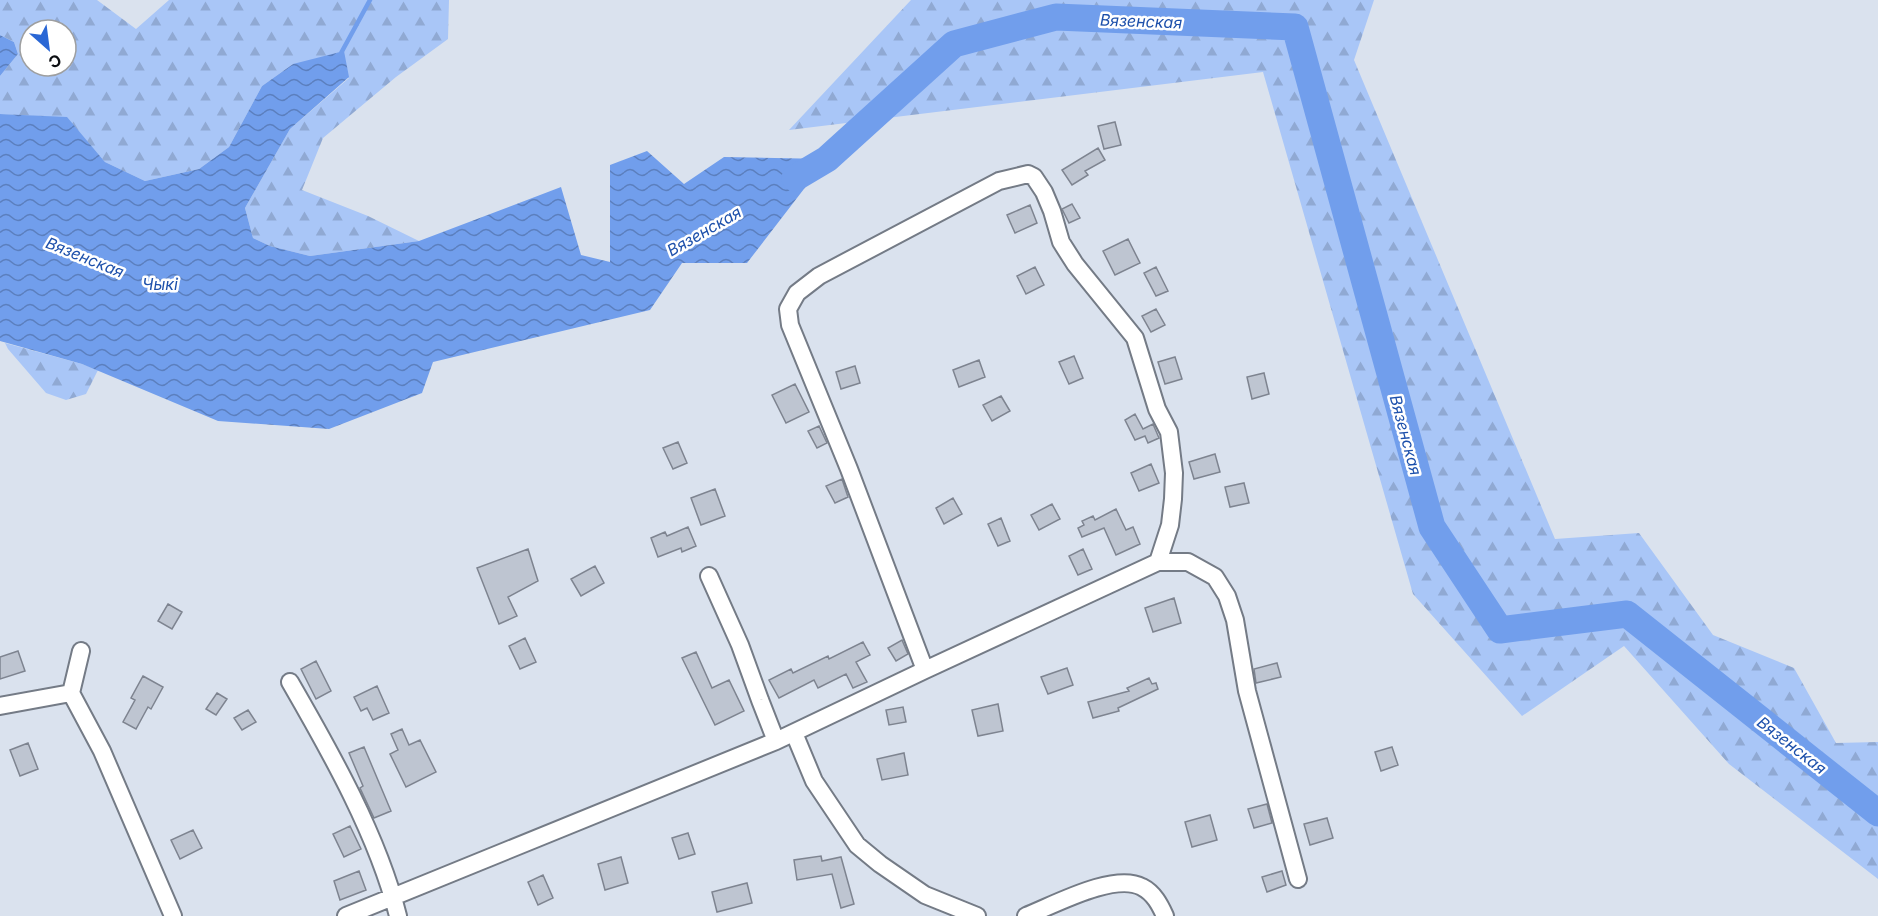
<svg xmlns="http://www.w3.org/2000/svg" width="1878" height="916" font-family="Inter,sans-serif">
<style>
.forest{fill:url(#forest-firs);fill-rule:evenodd}
.water{fill:url(#water-waves)}
.lines{fill:none;stroke-linecap:round;stroke-linejoin:round}
.stream{stroke:#719eec;stroke-width:4.5}
.river{stroke:#719eec;stroke-width:27}
.building{fill:#bec5d1;stroke:#7e8490;stroke-width:1.5}
.minor-casing{stroke:#747b86;stroke-width:20}
.minor{stroke:#fff;stroke-width:16}
.labels{text-anchor:middle;dominant-baseline:central;stroke-width:5;stroke-linejoin:round;paint-order:stroke}
.water-label{font-size:16px;font-style:italic;fill:#1d50ab;stroke:#fff}
</style>
<defs>
<pattern id="forest-firs" width="22" height="20" patternUnits="userSpaceOnUse" patternTransform="scale(1.5)"><rect width="22" height="20" fill="#a9c6f7"/><path d="M5 1l3.5 6h-7zM16 11l3.5 6h-7z" fill="#90a9d3"/></pattern>
<pattern id="water-waves" width="16" height="10" patternUnits="userSpaceOnUse" patternTransform="scale(1.5)"><rect width="16" height="10" fill="#719eec"/><path d="M0 5q4-4 8 0t8 0" fill="none" stroke="#5b7fbe"/></pattern>
</defs>
<rect width="100%" height="100%" fill="#dae2ee"/>
<!-- forest -->
<path class="forest" d="M0 0H97L136 29 169 0H449L448 39 396 77 323 138 302 190 368 216 419 241 310 256 270 246 253 238 245 208 290 129 349 78 293 64 262 86 229 147 199 169 145 181 105 162 67 118 0 114V76L18 54 14 42 0 35ZM30 30H66V66H30Z
M911 0H1374L1354 60 1555 539 1639 533 1713 635 1794 668 1836 743 1878 742V879L1729 764 1624 646 1522 716 1413 594 1263 72 789 130Z
M5 343 82 364 98 370 86 394 66 400 46 393 8 349Z"/>
<!-- water -->
<path class="water" d="M0 35 14 42 18 54 0 76Z
M344 51 349 77 290 129 245 208 253 238 270 246 310 256 419 241 561 187 581 255 610 262V165L647 151 684 184 724 157 827 159 747 263H682L650 310 433 362 422 393 329 429 218 421 82 364 0 341V114L67 117 105 162 145 181 199 169 229 147 262 86 293 64Z"/>
<g class="lines">
<!-- stream -->
<path class="stream" d="M340 55 370 0"/>
<!-- river -->
<path class="river" d="M795 178 827 159 954 44 1056 17 1295 27 1432 527 1500 630 1627 614 1878 813"/>
</g>
<!-- building -->
<path class="building" d="M1115 122 1121 145 1104 149 1098 126Z
M1098 148 1105 160 1085 171 1088 175 1072 185 1062 170Z
M1072 204 1080 218 1069 223 1062 209Z
M1030 205 1037 223 1015 233 1007 215Z
M1128 239 1140 263 1115 275 1103 251Z
M1035 267 1044 285 1026 294 1017 276Z
M1156 267 1168 291 1156 296 1144 273Z
M1156 309 1165 325 1151 332 1142 316Z
M1074 356 1083 378 1069 384 1059 362Z
M1175 357 1182 379 1165 384 1158 362Z
M979 360 985 377 959 387 953 370Z
M855 366 860 383 841 389 836 372Z
M1264 373 1269 394 1252 399 1247 377Z
M795 384 809 412 786 423 772 395Z
M1001 396 1010 411 992 421 983 405Z
M1135 414 1143 429 1153 424 1159 438 1148 443 1145 436 1135 440 1125 420Z
M819 426 827 443 817 448 808 431Z
M678 442 687 463 673 469 663 448Z
M1215 454 1220 472 1194 479 1189 462Z
M1151 464 1159 483 1139 491 1131 473Z
M842 479 848 497 835 503 826 486Z
M1244 483 1249 503 1230 507 1225 487Z
M715 489 725 516 701 525 691 498Z
M953 498 962 514 944 524 936 508Z
M1052 504 1060 519 1039 530 1031 515Z
M1116 509 1126 530 1133 527 1140 544 1116 555 1104 528 1082 537 1078 528 1084 525 1082 521 1093 516 1095 520Z
M1001 518 1010 541 998 546 988 524Z
M688 527 696 546 682 552 681 548 658 557 651 538 665 532 667 536Z
M528 549 538 581 508 597 517 616 499 624 477 568Z
M1083 549 1092 569 1078 575 1069 556Z
M595 566 604 583 581 596 571 579Z
M1174 598 1181 623 1153 632 1145 608Z
M168 604 182 612 172 629 158 621Z
M525 638 536 662 520 669 509 646Z
M902 640 908 654 896 661 888 648Z
M863 642 870 655 856 662 867 682 853 688 846 674 818 688 814 680 779 698 769 680 791 669 793 673 828 656 829 659Z
M18 651 25 671 0 679V657Z
M696 652 712 688 729 680 744 711 715 725 682 658Z
M316 661 331 691 316 699 301 669Z
M1277 663 1281 677 1256 683 1254 669Z
M1067 668 1073 685 1048 694 1041 677Z
M143 676 163 687 151 709 148 707 136 729 123 722 135 700 131 698Z
M1149 678 1152 684 1156 683 1158 689 1118 708 1119 711 1093 718 1088 702 1129 691 1127 688Z
M377 686 389 713 373 720 367 708 361 711 354 697Z
M217 693 227 699 216 715 206 709Z
M998 704 1003 731 978 736 972 710Z
M903 707 906 722 889 725 886 710Z
M248 710 256 722 242 730 234 718Z
M402 729 409 745 420 740 436 772 406 787 390 754 398 750 391 734Z
M28 743 38 769 20 776 10 750Z
M364 747 391 811 374 818 360 788 363 786 349 753Z
M1392 747 1398 765 1381 771 1375 752Z
M904 753 908 775 882 780 877 759Z
M1267 804 1272 823 1254 828 1248 809Z
M1210 815 1217 840 1192 847 1185 822Z
M1327 818 1333 838 1310 845 1304 824Z
M350 826 361 849 344 857 333 834Z
M193 830 202 848 180 859 171 840Z
M688 833 695 854 679 859 672 838Z
M821 856 822 861 841 857 854 904 841 908 832 874 797 880 794 860Z
M621 857 628 883 605 890 598 864Z
M359 871 366 890 340 900 334 881Z
M1282 871 1286 885 1267 892 1262 877Z
M543 875 553 898 538 905 528 882Z
M747 883 752 903 717 912 712 892Z"/>
<g class="lines">
<defs>
<path id="minor" d="M709 576 740 645 760 700 776 741
M81 651 71 693 102 751 173 916
M925 670 849 469 790 325 788 309 797 293 819 276 999 181 1028 174 1034 177 1044 192 1052 211 1061 242 1075 264 1135 338 1157 409 1169 432 1174 473 1173 499 1170 525 1158 562
M290 682C331 753 378 836 398 916
M0 706 71 693
M794 733 814 781 857 845 880 864 925 895 977 916
M346 916 776 741 925 670 1158 562H1188L1215 577 1227 596 1235 620 1247 691 1298 879
M1026 916C1054 905 1114 872 1142 887 1154 893 1160 905 1165 916"/>
</defs>
<!-- minor casing -->
<use href="#minor" class="minor-casing"/>
<!-- minor -->
<use href="#minor" class="minor"/>
</g>
<g class="labels">
<!-- water labels -->
<g class="water-label">
<text transform="translate(1141 21) rotate(2)">Вязенская</text>
<text transform="translate(704 231) rotate(-30)">Вязенская</text>
<text transform="translate(85 257) rotate(22)">Вязенская</text>
<text x="160" y="284">Чыкі</text>
<text transform="translate(1406 435) rotate(75)">Вязенская</text>
<text transform="translate(1792 745) rotate(38)">Вязенская</text>
</g>
</g>
<!-- north arrow -->
<g transform="translate(48 48) rotate(152)"><circle r="28" fill="#ffffff" stroke="#9e9fa0" stroke-width="1.5"/>
<path d="M0-4.5L10 22L0 15L-10 22Z" fill="#2a67d5"/>
<text y="-9" font-size="16" font-weight="bold" text-anchor="middle" fill="#0c0e12">С</text>
</g>
</svg>
